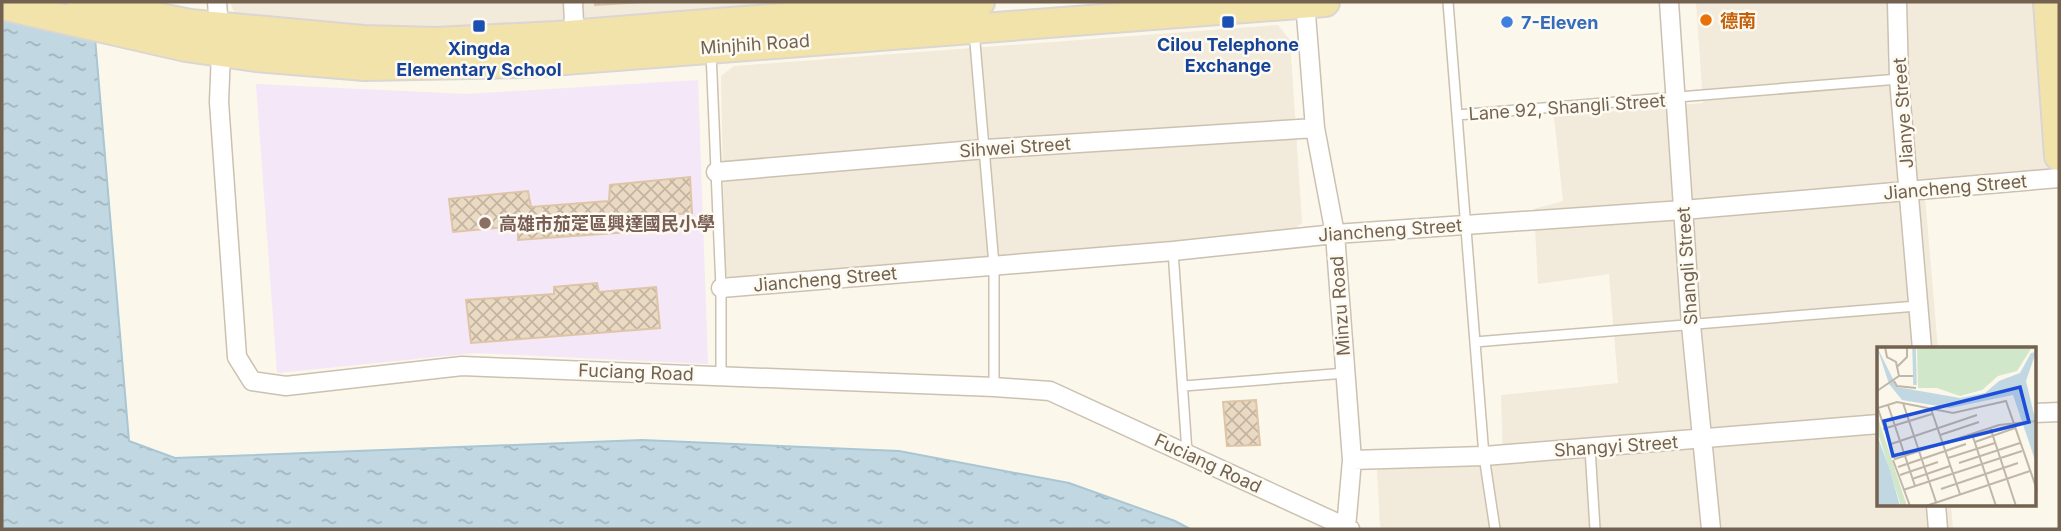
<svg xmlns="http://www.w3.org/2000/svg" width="2061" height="531" font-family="Inter,'Noto Sans TC',sans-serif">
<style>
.residential{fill:#f2eada}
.education{fill:#f4e7f7}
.water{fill:url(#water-ripples);stroke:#a8c6d3;stroke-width:2}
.building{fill:url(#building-cross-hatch);stroke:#dec5a7;stroke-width:2}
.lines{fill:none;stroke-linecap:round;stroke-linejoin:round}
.service-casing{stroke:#ccc1b1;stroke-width:12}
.minor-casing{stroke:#ccc1b1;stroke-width:21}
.primary-casing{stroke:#dbd6d2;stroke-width:32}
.service{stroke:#fff;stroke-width:9}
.minor{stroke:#fff;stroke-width:18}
.primary{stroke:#f2e3ab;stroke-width:28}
.food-dot{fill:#e8710a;stroke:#fdfaf1;stroke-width:2.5}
.transit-dot{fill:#1a4fb4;stroke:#fdfaf1;stroke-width:2.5}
.shop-dot{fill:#3f7fe0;stroke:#fdfaf1;stroke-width:2.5}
.education-dot{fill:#8d6e63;stroke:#fdfaf1;stroke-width:2.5}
.labels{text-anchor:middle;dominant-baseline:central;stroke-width:5;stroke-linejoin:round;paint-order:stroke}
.food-label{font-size:18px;font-weight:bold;fill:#c56008;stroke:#fdfaf1;text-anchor:start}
.shop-label{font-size:18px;font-weight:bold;fill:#366cbe;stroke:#fdfaf1;text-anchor:start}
.street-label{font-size:18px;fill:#736250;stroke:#fdfaf1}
.transit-label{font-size:18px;font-weight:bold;fill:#164399;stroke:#fdfaf1}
.education-label{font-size:18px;font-weight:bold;fill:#785e54;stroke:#fdfaf1;text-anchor:start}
.inset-river{fill:none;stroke:#c1d8e3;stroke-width:3.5}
.inset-road{fill:none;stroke:#c1b7a8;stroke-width:2}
.view{fill:#1d4ed8;fill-opacity:0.15;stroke:#1d4ed8;stroke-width:3.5}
.inset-edge{fill:none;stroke:#736250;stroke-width:3.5}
</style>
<defs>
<pattern id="water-ripples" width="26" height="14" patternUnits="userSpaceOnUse" patternTransform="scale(1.75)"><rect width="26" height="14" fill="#c1d8e3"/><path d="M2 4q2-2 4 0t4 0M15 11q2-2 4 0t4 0" fill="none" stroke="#a1b3ba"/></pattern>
<pattern id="building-cross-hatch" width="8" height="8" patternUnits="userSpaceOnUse" patternTransform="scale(1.75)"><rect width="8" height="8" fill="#ebdac3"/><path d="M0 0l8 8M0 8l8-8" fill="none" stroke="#c3b4a1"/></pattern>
</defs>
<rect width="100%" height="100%" fill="#fbf7eb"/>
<!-- residential -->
<path class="residential" d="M231 2H885L459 29 246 27 232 8Z
M1696 2H2038L2054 186 1925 197 1938 349H1879V505H1951L1953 529H1386L1380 527 1377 470 1503 459 1501 395 1618 383 1609 274 1538 284 1534 209 1563 201 1554 117 1703 103Z
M1278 25 1290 40 1302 223 1284 236 735 280 725 275 721 76 734 66Z"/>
<!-- education -->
<path class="education" d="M698 80 708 364 475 353 277 373 256 84 466 94Z"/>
<!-- water -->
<path class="water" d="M2 2H92L129 441 175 458 642 440 899 451 1069 483 1175 521 1190 529H2Z"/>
<!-- building -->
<path class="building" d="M595 2H645L595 5Z
M690 177 692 213 628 218 629 232 518 240V226L453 232 449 199 528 191 531 207 609 201 610 185Z
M597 283 599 292 656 287 660 328 471 343 466 300 554 294V287Z
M1256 400 1260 445 1227 446 1223 402Z"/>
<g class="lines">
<defs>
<path id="service" d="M1448 2 1484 456 1495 529
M974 31 994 265V387
M711 52 721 288V375
M1457 115 1899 79
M1173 251 1187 452
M1475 342 1917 306
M1184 386 1346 373
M1590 448 1595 529"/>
<path id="minor" d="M217 2 221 52 219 102 237 357 252 381 286 386 462 366 994 387 1050 391 1350 529
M573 2 575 44
M1305 2 1315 128 1335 234 1352 460 1346 528
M1669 2 1691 325 1711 529
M1897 2 1899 79 1922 349
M716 172 986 149 1315 128
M721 288 1173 251 1335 234 1683 210 2059 178
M2035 413 2059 412
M1352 460 1484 456 1879 424
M1936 505 1938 529"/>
<path id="primary" d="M81 2 190 24 363 40 436 42 556 36 980 2
M2048 2 2059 156
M2 5 186 47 256 57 365 66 525 63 1325 2"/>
</defs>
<!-- service casing -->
<use href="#service" class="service-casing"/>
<!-- minor casing -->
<use href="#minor" class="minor-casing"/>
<!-- primary casing -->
<use href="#primary" class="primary-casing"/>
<!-- service -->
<use href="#service" class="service"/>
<!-- minor -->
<use href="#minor" class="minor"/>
<!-- primary -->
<use href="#primary" class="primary"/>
</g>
<!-- markers -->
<circle class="food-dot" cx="1706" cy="20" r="7"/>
<g class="transit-dot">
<rect x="1221" y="15" width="14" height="14" rx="3.5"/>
<rect x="472" y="19" width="14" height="14" rx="3.5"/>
</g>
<circle class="shop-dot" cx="1507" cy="22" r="7"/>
<circle class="education-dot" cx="485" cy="223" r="7"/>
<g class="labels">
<!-- food labels -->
<g class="food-label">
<text x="1720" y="20">德南</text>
</g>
<!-- shop labels -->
<g class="shop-label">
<text x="1521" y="22">7-Eleven</text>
</g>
<!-- street labels -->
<g class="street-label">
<text transform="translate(755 44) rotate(-4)">Minjhih Road</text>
<text transform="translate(1567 107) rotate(-4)">Lane 92, Shangli Street</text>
<text transform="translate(1903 113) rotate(-94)">Jianye Street</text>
<text transform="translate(1015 147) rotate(-4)">Sihwei Street</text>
<text transform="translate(1955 187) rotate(-5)">Jiancheng Street</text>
<text transform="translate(1390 230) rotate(-4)">Jiancheng Street</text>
<text transform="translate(1687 266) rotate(-94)">Shangli Street</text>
<text transform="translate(825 279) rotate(-5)">Jiancheng Street</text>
<text transform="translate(1340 306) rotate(-94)">Minzu Road</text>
<text transform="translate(636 372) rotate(2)">Fuciang Road</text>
<text transform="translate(1616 446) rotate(-4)">Shangyi Street</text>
<text transform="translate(1208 463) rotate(25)">Fuciang Road</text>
</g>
<!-- transit labels -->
<g class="transit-label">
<text x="1228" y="44">Cilou Telephone<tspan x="1228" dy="21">Exchange</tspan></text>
<text x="479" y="48">Xingda<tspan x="479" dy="21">Elementary School</tspan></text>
</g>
<!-- education labels -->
<g class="education-label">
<text x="499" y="223">高雄市茄萣區興達國民小學</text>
</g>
</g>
<!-- overview -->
<g transform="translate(1877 347)">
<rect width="159" height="159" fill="#fbf7eb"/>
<path d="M40 0H155L140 24 121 29 105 43 83 49 60 41H41Z" fill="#d1e7ca"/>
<path d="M0 68 30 159H24L0 83Z" fill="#d1e7ca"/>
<path d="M0 0 20 40 83 51 108 46 122 34 143 26 154 6 159 5 149 34 159 76V116L136 48 73 61 25 53 12 37ZM0 88 13 123 23 159H0Z" fill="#c1d8e3"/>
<path class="inset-river" d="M37 0 38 38"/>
<path class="inset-road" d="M8 0 10 10 19 15 22 29M20 20 30 10V0M17 34 20 39 39 41M0 44 22 29H36M26 56 59 155M11 58 38 139M0 59 18 112 122 78 160 74M1 61 20 55 76 66 129 54 160 143M54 62 83 147M113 80 139 159M6 82 55 67M95 87 119 159M63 88 102 75M98 95 138 81M14 97 100 68M71 111 118 96M16 113 33 159M82 116 143 96M21 120 89 97M23 128 61 115M35 132 73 119M64 142 141 116M26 143 145 104M49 159 153 124"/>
<path class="view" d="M143 40 152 75 16 109 7 74Z"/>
<rect width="159" height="159" class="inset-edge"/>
</g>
<!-- border -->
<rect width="2061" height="531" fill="none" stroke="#736250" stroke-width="7"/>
</svg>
